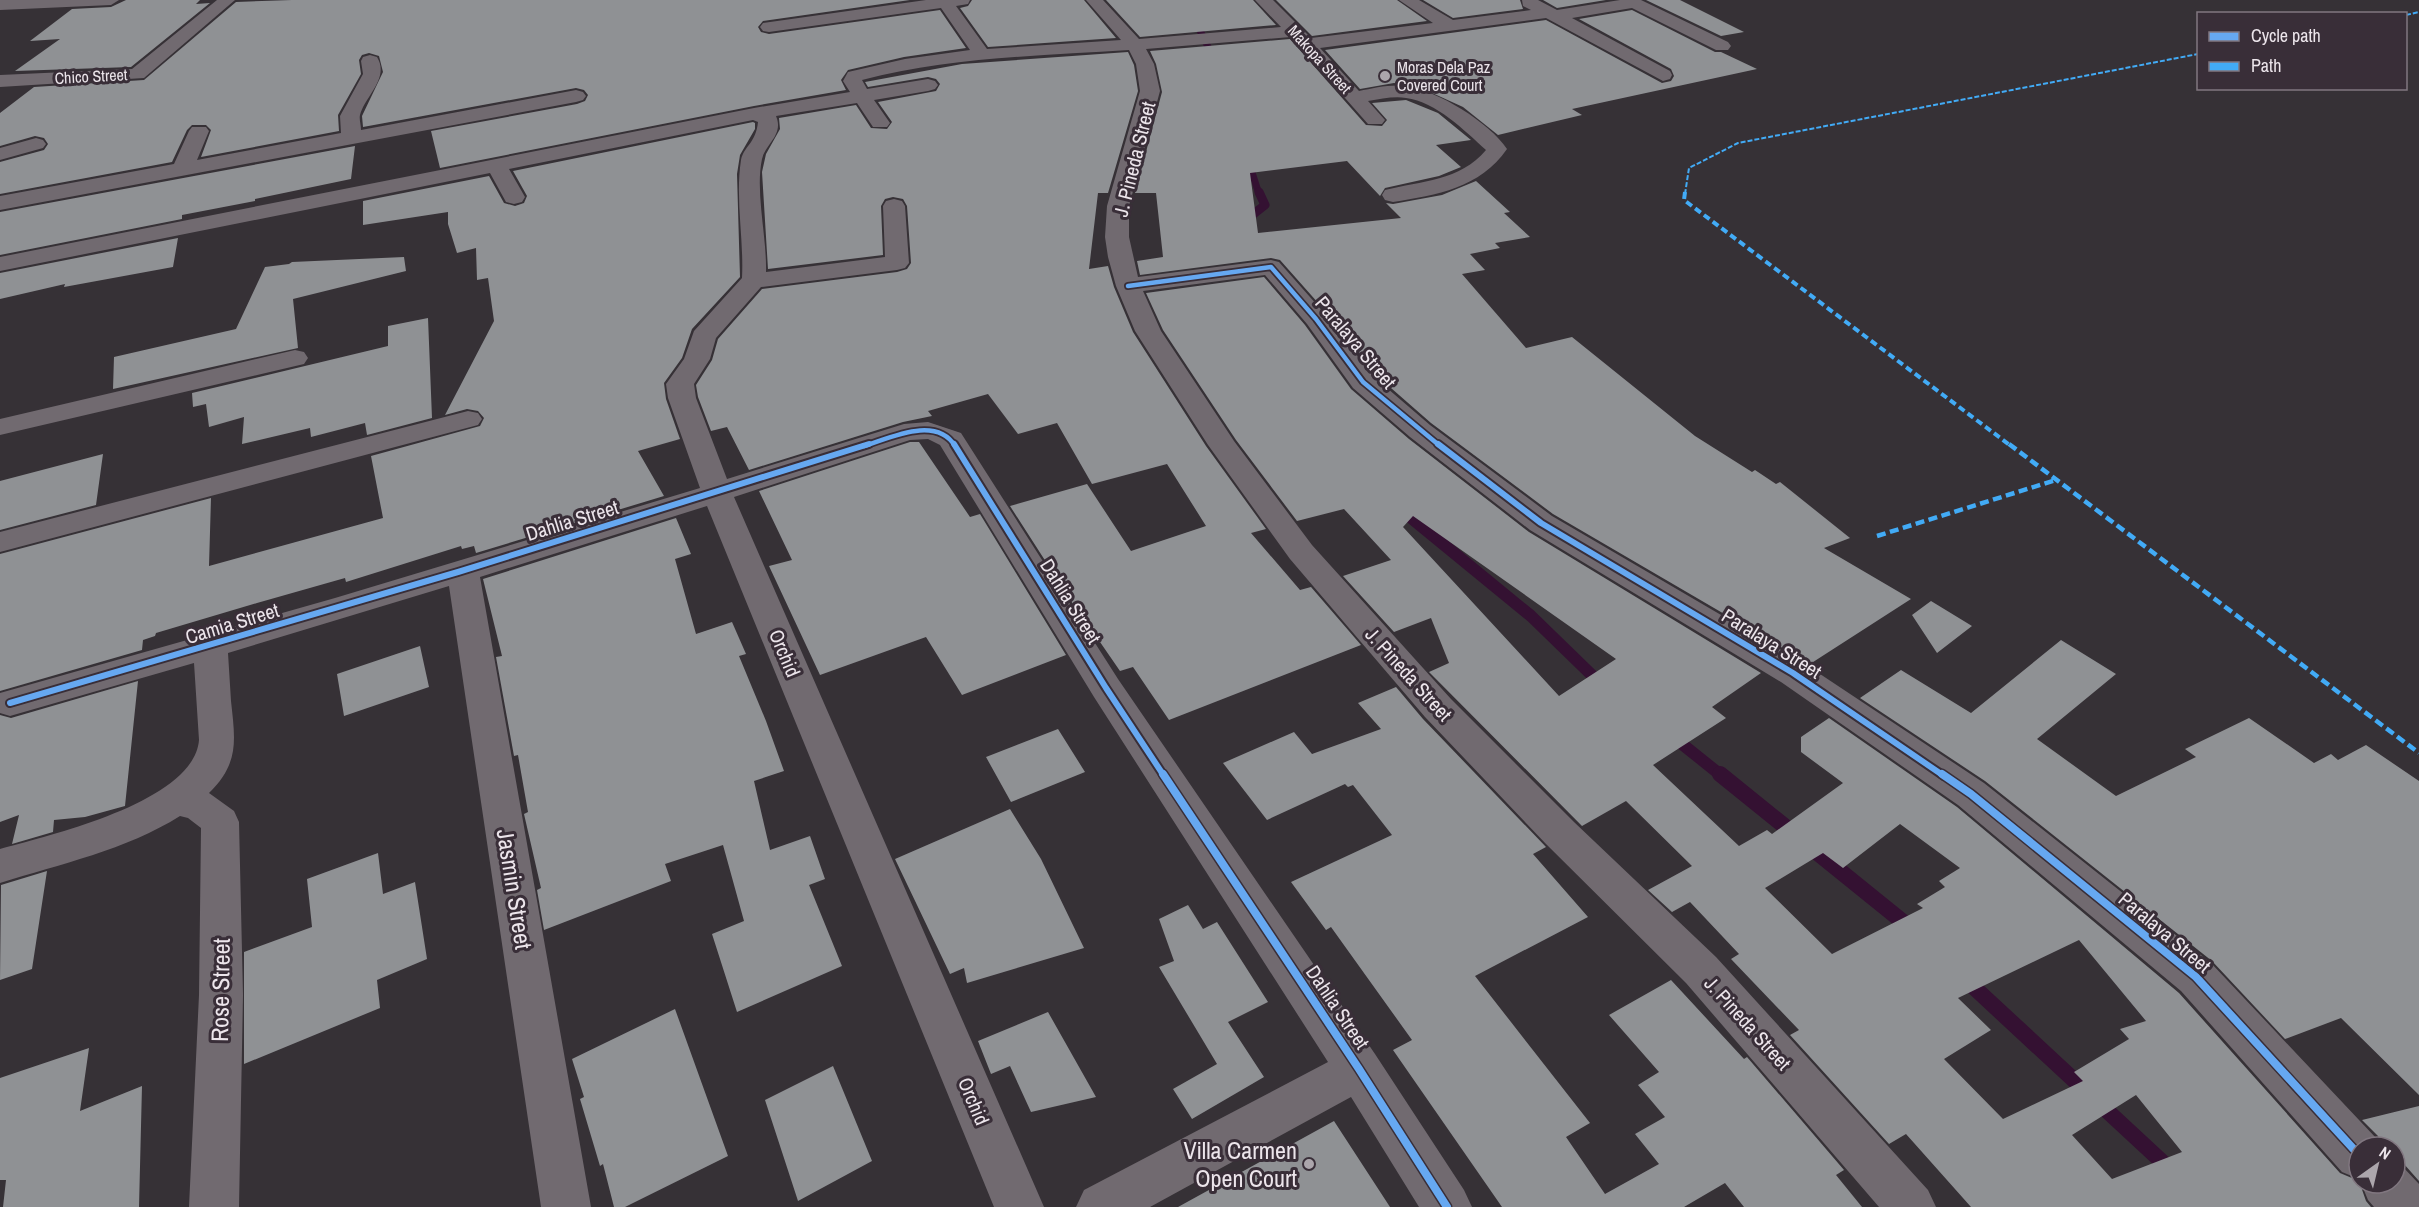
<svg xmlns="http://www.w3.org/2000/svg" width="2419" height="1207" font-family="'Archivo Narrow',sans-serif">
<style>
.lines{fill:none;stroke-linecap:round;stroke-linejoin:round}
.stream-far3{stroke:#341132;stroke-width:7}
.stream-far2{stroke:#341132;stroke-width:9}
.stream-far1{stroke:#341132;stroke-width:12}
.stream{stroke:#341132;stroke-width:16}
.building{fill:#8f9194;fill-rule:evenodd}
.minor{fill:#716a70;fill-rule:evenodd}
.quiet-far2{stroke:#42abf6;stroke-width:2;stroke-dasharray:5 2;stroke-linecap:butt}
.quiet-far1{stroke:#42abf6;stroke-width:4;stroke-dasharray:7 4;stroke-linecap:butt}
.quiet{stroke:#42abf6;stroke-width:4.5;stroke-dasharray:9 4.5;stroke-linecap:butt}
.cycleway-far2-casing{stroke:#392e38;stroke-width:8}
.cycleway-far1-casing{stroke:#392e38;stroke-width:10}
.cycleway-casing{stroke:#392e38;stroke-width:11}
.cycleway-far2{stroke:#66a8f1;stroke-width:4.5}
.cycleway-far1{stroke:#66a8f1;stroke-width:6}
.cycleway{stroke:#66a8f1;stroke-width:8}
.poi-dot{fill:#aca6ac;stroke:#392e38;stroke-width:2}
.labels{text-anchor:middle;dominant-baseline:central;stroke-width:6;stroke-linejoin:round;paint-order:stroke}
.far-street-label{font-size:16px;fill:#ece5eb;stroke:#392e38}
.far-poi-label{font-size:16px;fill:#ece5eb;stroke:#392e38;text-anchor:start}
.street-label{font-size:20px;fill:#ece5eb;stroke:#392e38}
.near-street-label{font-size:24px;fill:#ece5eb;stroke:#392e38}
.near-poi-label{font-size:24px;fill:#ece5eb;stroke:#392e38;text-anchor:end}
</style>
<rect width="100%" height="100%" fill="#363136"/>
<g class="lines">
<!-- stream-far3 -->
<path class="stream-far3" d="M1185 0 1215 61
M1247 157 1259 194"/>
<!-- stream-far2 -->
<path class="stream-far2" d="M1242 223 1265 205 1259 192"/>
<!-- stream-far1 -->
<path class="stream-far1" d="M1398 507 1531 616 1602 685
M1672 736 1722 776"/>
<!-- stream -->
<path class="stream" d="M1720 774 1913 930
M1965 979 2172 1171"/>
</g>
<!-- building -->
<path class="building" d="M126 0H200L196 4 210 3 131 67 15 71 60 39 30 41 72 9 111 7Z
M292 0H910L763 21 758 27 761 32 769 34 940 10 966 48 904 57 848 70 841 80 846 90 754 106 440 168 431 131 577 104 585 101 588 95 584 90 576 88 363 127 362 116 383 72 379 56 369 53 362 55 359 60 361 74 338 115 339 131 201 157 211 130 206 125H192L187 130 172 162 0 194V162L44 150 48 144 44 138 35 136 0 146V113L34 87 144 80 236 2Z
M972 0H1084L1116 38 988 47 960 8 968 6Z
M1106 0H1253L1276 25 1140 37Z
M1276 0H1397L1427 21 1312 36Z
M1423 0H1520L1523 9 1453 18Z
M1543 0H1606L1557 8Z
M1646 0H1680L1744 32 1721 36Z
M1632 10 1715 52H1721L1757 69 1572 109 1582 115 1498 135 1463 107 1419 87 1394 83 1360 89 1325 50 1546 20 1662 83 1671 81 1674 76 1671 69 1579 19Z
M1290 39 1366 125 1382 126 1387 120 1372 103 1406 100 1438 113 1471 140 1436 145 1461 167 1439 176 1385 188 1380 196 1347 161 1250 173 1258 233 1401 218 1386 203 1393 204 1442 195 1476 181 1510 212 1504 213 1530 237 1495 243 1500 248 1470 254 1485 270 1462 274 1526 348 1572 337 1695 436 1752 472 1755 470 1776 484 1780 482 1850 538 1824 548 1911 599 1810 664 1553 514 1431 423 1375 374 1327 313 1280 260 1271 258 1140 275 1137 261 1163 257 1156 193H1135L1162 92 1156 64 1150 51Z
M1128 52 1134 65 1138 91 1108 193H1098L1089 269 1108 266 1114 287 1133 332 1206 446 1266 529 1251 533 1300 590 1311 587 1361 645 1169 720 1133 667 1120 671 1100 642 1098 643 1010 506 1087 484 1131 551 1206 526 1167 464 1092 484 1057 423 1018 434 988 394 928 411 932 416 903 422 749 470 727 427 711 431 698 397 696 385 712 360 718 339 762 289 897 272 907 269 911 263 907 206 903 199 893 197 885 199 881 206 883 255 768 269 762 172 766 154 780 129 779 118 856 105 871 128 887 129 892 122 878 102 936 91 940 84 936 79 928 77 868 87 865 82 962 64Z
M753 122 755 123V129L740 155 737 174 740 277 692 329 682 358 664 383 666 399 680 439 638 451 664 496 476 553 474 546 462 549 461 546 346 582 345 578 257 603 156 633 155 636 143 640 142 650 0 691V554L211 498 209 566 383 518 371 456 480 426 484 418 478 411 467 409 445 415 494 321 488 278 477 280 476 248 457 253 448 224V212L363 225V201L489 176 504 203 515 206 524 203 527 196 513 171Z
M355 146 351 179 255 199V201L182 215V219L0 255V212Z
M178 238 173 267 64 287 65 284 0 299V273Z
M404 257 406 271 293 299 298 348 113 389 114 357 236 329 265 267 289 264 292 262Z
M1264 277 1305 325 1351 389 1409 439 1529 532 1761 673 1712 707 1726 718 1653 765 1739 846 1767 830 1772 834 1843 783 1801 752V737L1829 718 1957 807 2179 993 2340 1173 2359 1181 2366 1201 2371 1207H1971L1906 1134 1889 1144 1790 1035 1799 1030 1731 959 1739 954 1690 902 1672 912 1648 890 1692 866 1626 801 1582 826 1429 672 1449 663 1431 618 1394 632 1343 576 1391 560 1344 509 1297 521 1236 440 1163 330 1146 293ZM1413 516 1616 659 1559 696 1403 527ZM1900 824 1960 868 1939 881 1945 887 1917 904 1923 908 1832 954 1765 888 1823 853 1843 868ZM2079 940 2146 1021 2120 1029 2129 1039 2074 1072 2083 1081 2003 1119 1944 1059 1991 1030 1958 998ZM2136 1095 2182 1152 2112 1179 2072 1135Z
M428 318 432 418 367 435 365 423 311 437 310 428 242 444 244 417 209 427 206 404 193 407 192 393 388 346V326Z
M910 442H919L970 517 980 514 1066 655 962 695 926 637 820 675 769 566 792 560 759 491Z
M103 454 96 505 0 530V481Z
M676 518 691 554 675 559 696 634 732 622 746 654 739 656 766 721 784 771 754 781 770 850 810 836 825 879 809 885 842 966 737 1012 712 934 744 921 723 845 665 864 671 881 544 930 537 890 541 888 524 814 528 812 518 755 514 756 496 657 502 656 483 579Z
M1931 601 1972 626 1937 653 1912 615Z
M2061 640 2116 674 2037 739 2116 796 2196 757 2185 749 2249 718 2314 763 2331 754 2338 760 2366 745 2419 781V1095L2341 1018 2285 1039 2212 961 1985 781 1860 698 1901 670 1971 713Z
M420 646 429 687 344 716 337 674Z
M138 681 125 806 85 817 54 820 53 832 12 844 19 815 0 822V715L11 718Z
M1396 687 1423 719 1546 847 1533 854 1588 917 1475 976 1590 1123 1566 1137 1605 1194 1659 1164 1635 1134 1665 1117 1638 1085 1659 1072 1609 1015 1671 980 1744 1059 1747 1057 1844 1170 1836 1175 1862 1207H1744L1725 1183 1684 1207H1502L1393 1050 1412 1040 1331 927 1326 930 1291 882 1392 835 1353 785 1348 787 1345 784 1267 820 1223 763 1294 732 1312 754 1381 729 1358 703Z
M1058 729 1085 772 1011 802 986 757Z
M1010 809 1041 859 1084 948 967 983 964 968 950 974 895 859Z
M378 853 383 894 415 882 427 959 377 980 380 1008 244 1064V952L312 927 307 879Z
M47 871 32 969 0 980 1 885Z
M1188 905 1203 929 1217 922 1268 1002 1228 1022 1264 1077 1192 1119 1173 1089 1217 1064 1159 967 1174 961 1159 919Z
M675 1009 728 1156 625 1207H614L603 1164 600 1166 580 1099 584 1097 572 1059Z
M1048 1012 1096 1097 1031 1112 1010 1066 991 1074 978 1041Z
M89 1048 80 1111 142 1086 139 1207H3L6 1180H0V1078Z
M833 1066 872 1161 798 1201 765 1100Z
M2419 1106V1181L2404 1164 2395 1161V1147H2382L2378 1136 2362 1120Z
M1334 1121 1390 1207H1178Z"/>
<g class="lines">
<!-- minor -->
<path class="minor" d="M0 0H119L111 5 0 10Z
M217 0H235L144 78 0 87V75L132 69Z
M926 0H970L968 4 956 6 987 49 1121 40 1086 0H1103L1139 39 1281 27 1255 0H1273L1311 38 1433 23 1399 0H1419L1453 20 1531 10 1523 6 1522 0H1538L1557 10 1620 0H1641L1728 42 1731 46 1728 50H1716L1632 8 1572 18 1670 71 1672 75 1670 79 1663 81 1546 18 1320 48 1359 91C1374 88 1390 84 1406 86 1437 90 1490 123 1507 149 1480 188 1437 195 1393 202L1385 200 1382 195 1385 190C1421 181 1460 181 1486 150 1464 130 1436 102 1406 98 1394 96 1381 99 1368 101L1385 120 1382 124H1368L1291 37 1146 49 1154 64 1160 91 1129 206V237L1138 277 1271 260 1279 262 1325 314 1373 376 1430 425 1552 516 1805 664 1984 783 2211 963 2376 1138 2380 1147H2359V1179L2342 1172 2181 991 1958 805 1781 682 1530 530 1410 437 1353 388 1307 324 1265 275 1143 291 1161 331 1234 441 1312 545 1451 699 1574 822 1716 957 1928 1190 1936 1207H1879L1686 983 1546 844 1425 717 1290 559 1208 445 1135 331 1116 286 1108 257 1105 237 1107 206 1140 91 1136 64 1129 50C1040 56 949 57 862 80L867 89 928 79 935 81 938 85 935 89 928 91 874 100 890 123 887 127H873L857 103 776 116C784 135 766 143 762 159 755 192 767 237 766 272L885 257 883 206 886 201 894 199 902 201 905 206 909 263 905 268 897 270 761 287 716 338 710 359 694 384 696 398 727 479 904 424 928 422 961 433 1118 679 1375 1054 1464 1190 1472 1207H1419L1351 1097 1150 1207H1076L1084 1190 1328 1062 1094 697 940 445 928 439 910 440 734 497 1044 1207H994L707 506 480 577 591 1207H541L449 586 228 653C229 669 230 685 231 701 235 739 240 763 209 793L234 811 239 822 243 995 239 1207H189L199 995 201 828 188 818 180 816C126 850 60 864 0 883V849C50 835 194 802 199 740L194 663 10 716 0 713V693L335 598 700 488 668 398 666 384 684 359 694 331 742 278C744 239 735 199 741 160 744 146 756 143 758 122L753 120 509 169 525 197 522 202 514 204 506 202 490 173 0 271V257L754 108 850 92 843 81 848 72 905 59 970 50 941 8 769 32 763 31 760 27 763 23Z
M370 55 377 57C390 78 365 96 360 115 359 119 361 125 361 130L576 90 583 92 586 96 583 100 576 102 0 210V196L174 164 189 131 192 127H206L209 131 197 160 341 133 340 116 363 74 361 61 363 57Z
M36 138 43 140 46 144 43 148 0 160V148Z
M295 350 304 352 308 358 304 364 0 435V419Z
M468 411 478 413 482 419 478 425 0 552V532Z
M2395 1163 2402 1166 2419 1184V1207H2374L2368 1200 2361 1183H2395Z"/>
<!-- quiet-far2 -->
<path class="quiet-far2" d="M2406 15 2419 12
M1685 194 1689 168 1738 143 2198 54"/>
<!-- quiet-far1 -->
<path class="quiet-far1" d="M1685 192 1684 200 2011 446"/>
<!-- quiet -->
<path class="quiet" d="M2009 444 2419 753
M1877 536 2056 480"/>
<defs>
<path id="cycleway-far2" d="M1128 286 1271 267 1316 319 1363 382 1440 446
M864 446C890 438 936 415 955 446"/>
<path id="cycleway-far1" d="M954 444 1106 688 1164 776
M1438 444 1541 523 1793 673 1944 776
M10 703 458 572 869 444"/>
<path id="cycleway" d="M1163 774 1359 1069 1447 1207
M1942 774 1971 794 2196 977 2359 1155"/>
</defs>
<!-- cycleway-far2 casing -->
<use href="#cycleway-far2" class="cycleway-far2-casing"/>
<!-- cycleway-far1 casing -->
<use href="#cycleway-far1" class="cycleway-far1-casing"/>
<!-- cycleway casing -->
<use href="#cycleway" class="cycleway-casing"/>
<!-- cycleway-far2 -->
<use href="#cycleway-far2" class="cycleway-far2"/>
<!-- cycleway-far1 -->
<use href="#cycleway-far1" class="cycleway-far1"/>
<!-- cycleway -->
<use href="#cycleway" class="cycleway"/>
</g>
<!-- markers -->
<g class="poi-dot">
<circle cx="1385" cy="76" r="6"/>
<circle cx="1309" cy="1164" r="6"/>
</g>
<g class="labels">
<!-- far-street labels -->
<g class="far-street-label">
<text transform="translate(1320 59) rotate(48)">Makopa Street</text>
<text transform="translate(91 76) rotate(-3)">Chico Street</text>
</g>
<!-- far-poi labels -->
<g class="far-poi-label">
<text x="1397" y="67">Moras Dela Paz<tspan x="1397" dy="18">Covered Court</tspan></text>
</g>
<!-- street labels -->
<g class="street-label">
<text transform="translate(1134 159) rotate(-76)">J. Pineda Street</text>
<text transform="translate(1356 342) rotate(50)">Paralaya Street</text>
<text transform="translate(572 520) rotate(-17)">Dahlia Street</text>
<text transform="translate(1071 601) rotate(58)">Dahlia Street</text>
<text transform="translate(232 623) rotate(-17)">Camia Street</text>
<text transform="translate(1772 643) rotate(32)">Paralaya Street</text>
<text transform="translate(785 653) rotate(67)">Orchid</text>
<text transform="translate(1409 674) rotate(48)">J. Pineda Street</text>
<text transform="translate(2165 932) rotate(40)">Paralaya Street</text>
<text transform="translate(1338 1007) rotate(56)">Dahlia Street</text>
<text transform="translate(1748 1023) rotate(48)">J. Pineda Street</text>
<text transform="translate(974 1101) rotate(67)">Orchid</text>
</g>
<!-- near-street labels -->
<g class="near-street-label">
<text transform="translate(515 889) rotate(81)">Jasmin Street</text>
<text transform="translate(220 990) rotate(-89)">Rose Street</text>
</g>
<!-- near-poi labels -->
<g class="near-poi-label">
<text x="1297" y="1150">Villa Carmen<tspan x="1297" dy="28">Open Court</tspan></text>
</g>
</g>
<!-- legend -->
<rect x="2197" y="12" width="210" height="78" fill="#392e38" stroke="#817780" stroke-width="1.5"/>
<rect x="2209" y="32" width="30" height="9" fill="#66a8f1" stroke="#817780" stroke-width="1.5"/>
<text x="2251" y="42" font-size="18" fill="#ece5eb">Cycle path</text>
<rect x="2209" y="62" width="30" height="9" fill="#42abf6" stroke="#817780" stroke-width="1.5"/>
<text x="2251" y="72" font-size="18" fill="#ece5eb">Path</text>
<!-- north arrow -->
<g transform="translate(2377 1165) rotate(34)"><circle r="28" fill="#392e38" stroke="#817780" stroke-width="1.5"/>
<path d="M0-4.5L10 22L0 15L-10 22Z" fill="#aca6ac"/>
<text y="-9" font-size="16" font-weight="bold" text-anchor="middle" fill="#ece5eb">N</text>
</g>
</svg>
